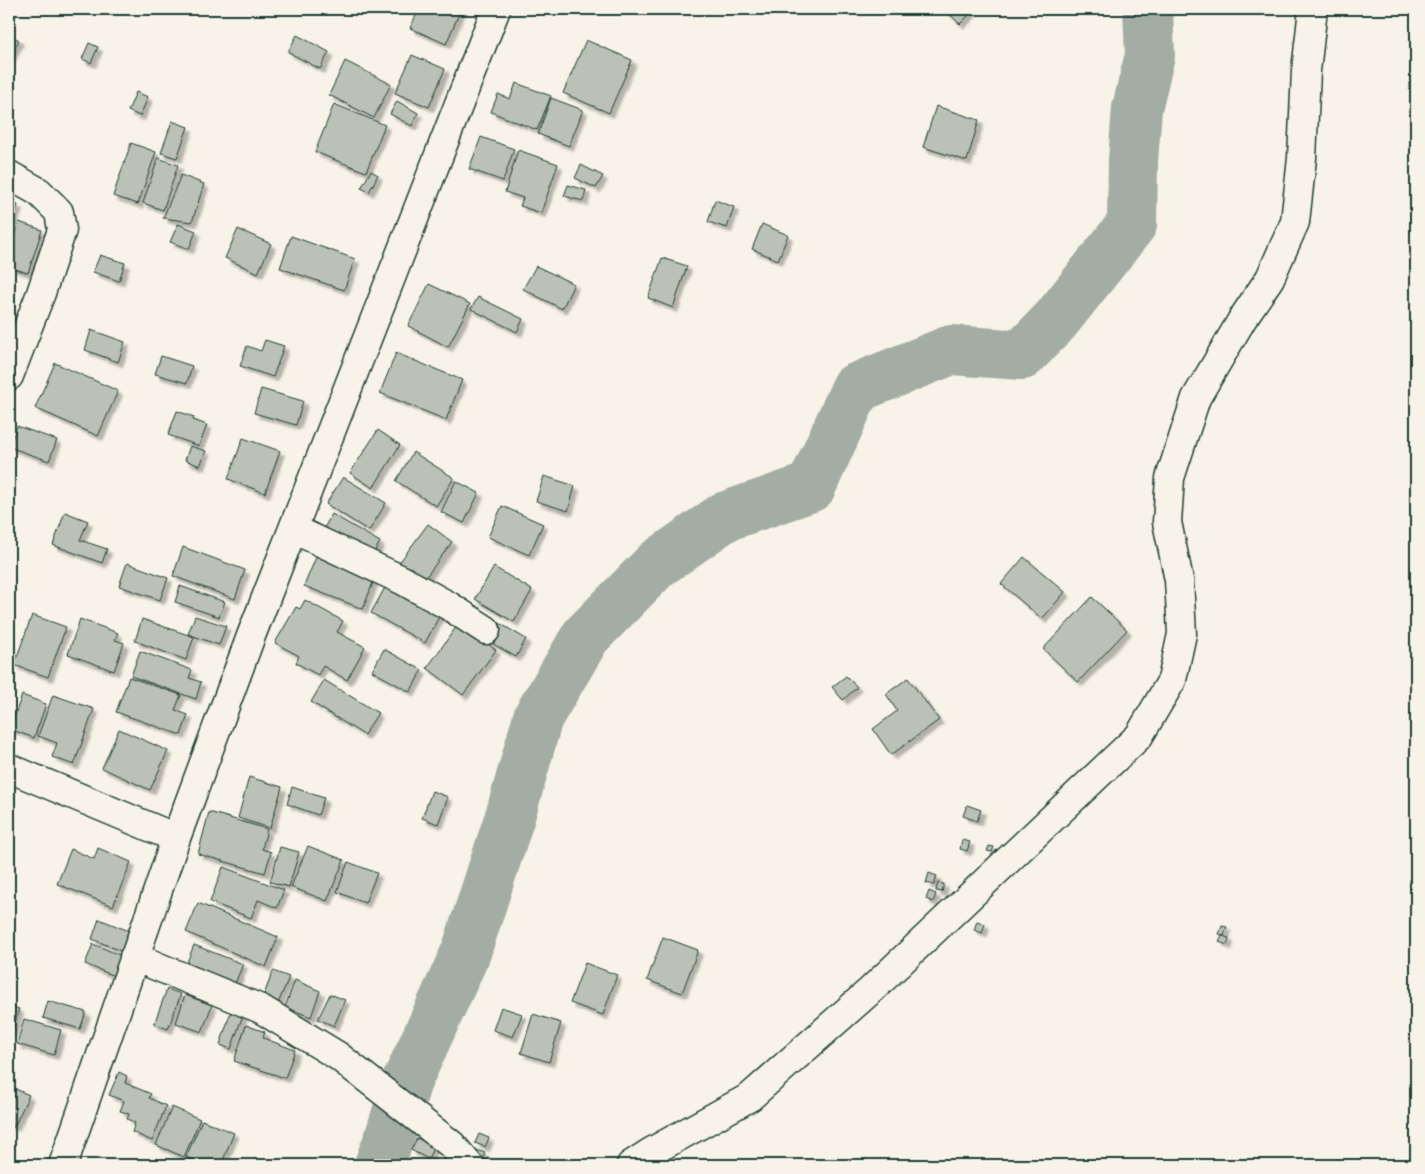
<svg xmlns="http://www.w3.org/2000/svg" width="1425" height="1174" font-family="Pangolin,sans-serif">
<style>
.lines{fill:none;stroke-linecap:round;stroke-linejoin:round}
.river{stroke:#a4ada3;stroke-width:50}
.building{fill:#bbc1b6;stroke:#1f3d34;filter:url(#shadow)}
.minor-casing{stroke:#1f3d34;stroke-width:31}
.minor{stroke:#f7f3e8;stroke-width:28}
</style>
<defs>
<filter id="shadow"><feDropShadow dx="4.5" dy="4.5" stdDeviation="1" flood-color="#0004"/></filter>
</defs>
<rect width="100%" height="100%" fill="#f7f3e8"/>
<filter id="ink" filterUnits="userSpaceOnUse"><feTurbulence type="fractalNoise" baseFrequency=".02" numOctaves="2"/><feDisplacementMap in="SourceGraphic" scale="10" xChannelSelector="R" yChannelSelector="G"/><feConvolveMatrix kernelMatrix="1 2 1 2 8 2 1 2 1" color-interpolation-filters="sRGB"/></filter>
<g filter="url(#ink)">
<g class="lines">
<!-- river -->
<path class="river" d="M379 1165 389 1139 407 1081 466 952 511 813 538 717 586 636 657 564 724 517 811 487 856 388 951 350 1022 355 1056 320 1132 224 1133 161 1137 108 1150 55 1148 9"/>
</g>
<!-- building -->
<path class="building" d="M419 9H461L446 44 410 28Z
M946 9H972L974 10 960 24 945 10Z
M9 34 19 40 9 60Z
M297 35 329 52 320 69 288 52Z
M586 40 632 60 609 113 563 93Z
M89 43 98 47 91 63 82 59Z
M412 55 445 69 429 107 395 93Z
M345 61 391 84 374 118 329 95Z
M516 83 551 96 537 130 491 112 498 94 510 99Z
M136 92 148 97 140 116 128 111Z
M551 98 583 110 569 146 538 134Z
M397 101 418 113 412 126 390 114Z
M334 104 385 125 366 172 315 152Z
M936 106 979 120 967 161 923 147Z
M172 121 188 127 177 158 161 153Z
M481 137 514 149 503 181 469 169Z
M131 143 156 152 138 204 113 196Z
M518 150 558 164 541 213 520 206 523 198 505 192Z
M158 158 178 165 163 210 143 203Z
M581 165 603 176 596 188 575 178Z
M371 171 378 175 369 192 361 188Z
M181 175 204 184 192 222 163 218Z
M568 185 586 190 583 201 564 196Z
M715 200 734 207 727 228 708 222Z
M9 202 18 205 10 228H9Z
M19 222 42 230 28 273 9 267V252Z
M178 224 196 231 189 249 170 242Z
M762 224 788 235 778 260 752 249Z
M238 229 271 244 258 273 225 258Z
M291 236 355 259 344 290 280 268Z
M100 255 125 263 119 281 93 272Z
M662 258 687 266 673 308 648 298Z
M536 266 574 284 562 309 523 289Z
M429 284 470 304 448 347 408 326Z
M478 297 523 319 517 332 471 309Z
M91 330 125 342 118 362 85 350Z
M265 340 284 346 273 377 240 366 247 346 261 351Z
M396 353 462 380 446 420 380 393Z
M161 356 192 366 187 383 155 374Z
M55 363 118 391 98 436 35 408Z
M261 389 303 401 296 425 254 413Z
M177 411 194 417 193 420 207 425 199 446 168 435Z
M17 426 57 440 49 461 9 447Z
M378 430 400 445 373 488 350 473Z
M243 438 280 451 265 493 228 479Z
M190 446 206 451 200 466 185 460Z
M413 452 454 478 436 506 396 481Z
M544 476 575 486 568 511 536 501Z
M343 477 386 503 369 531 326 504Z
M456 481 479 493 464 523 441 512Z
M502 506 543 524 529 555 488 537Z
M65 512 88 521 80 540 107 549 102 563 53 545Z
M332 514 380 542 368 563 320 535Z
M428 524 452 542 420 585 396 567Z
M183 547 245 570 235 599 173 576Z
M319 550 377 572 363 609 304 586Z
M1024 557 1065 592 1042 619 1001 584Z
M127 563 168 578 160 600 119 586Z
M494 567 532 590 514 622 475 599Z
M388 582 442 611 425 643 371 613Z
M180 586 225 602 219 617 175 602Z
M1092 597 1127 630 1078 682 1043 649Z
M305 600 343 621 337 632 365 647 347 680 323 666 318 675 296 663 299 656 275 643 296 607 300 609Z
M32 615 66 627 48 677 14 665Z
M195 616 226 626 219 645 188 634Z
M80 619 118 633 115 640 124 643 114 671 68 654Z
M142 619 194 637 186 660 135 641Z
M496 621 526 639 516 657 486 640Z
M459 623 496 650 463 695 427 668Z
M384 649 422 670 410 692 372 671Z
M140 651 192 670 189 678 201 682 196 699 131 676Z
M846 676 857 687 843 700 832 687Z
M129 677 181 695 175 710 188 715 181 735 116 712Z
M908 678 939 720 891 755 873 729 897 711 886 694Z
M324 680 378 713 364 735 311 702Z
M22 695 46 704 34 738 10 729Z
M53 695 94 709 74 765 52 757 57 743 38 736Z
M119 729 168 751 150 790 102 768Z
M249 777 282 787 270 828 238 818Z
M292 787 324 798 318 815 287 804Z
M432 791 448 797 438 824 422 818Z
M967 805 981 810 977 821 963 816Z
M209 812 267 829 262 849 271 852 265 873 198 854Z
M962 840 970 842 967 851 960 849Z
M308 846 344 860 327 901 291 887Z
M989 846 994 847 992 852 987 851Z
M280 847 299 852 289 887 270 882Z
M98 848 131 862 113 906 57 884 71 849 94 859Z
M348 862 377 873 365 903 337 892Z
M223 867 284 890 277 908 258 900 251 918 210 902Z
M929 873 937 876 934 885 926 883Z
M938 883 944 884 942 892 936 891Z
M929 891 936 894 933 902 926 899Z
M198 903 278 937 266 967 186 932Z
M99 919 134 933 126 953 92 939Z
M977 921 985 924 982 933 974 930Z
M1222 926 1227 927 1224 936 1219 934Z
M1222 936 1229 938 1227 945 1219 942Z
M663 937 698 950 682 993 647 980Z
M93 944 127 958 119 978 85 964Z
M194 945 243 964 232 991 183 972Z
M585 963 617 975 603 1015 570 1003Z
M273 971 289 977 277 1006 262 1000Z
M295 980 320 991 311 1017 285 1007Z
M167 989 181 994 168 1029 154 1024Z
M330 994 345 1000 334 1026 318 1019Z
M185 995 212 1005 202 1032 176 1023Z
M48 1001 86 1012 80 1029 43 1018Z
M233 1005 245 1009 231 1049 220 1045Z
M9 1006 19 1009 12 1033 9 1032Z
M501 1007 522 1014 513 1037 493 1030Z
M533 1014 561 1023 549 1062 521 1053Z
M24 1019 61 1030 54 1055 17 1044Z
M246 1025 265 1032 263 1038 295 1050 285 1078 234 1061Z
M119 1072 127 1076 125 1083 151 1094 149 1098 166 1106 152 1141 132 1132 135 1123 127 1119 129 1114 120 1111 124 1101 109 1095Z
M9 1086 29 1095 14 1127 9 1125Z
M172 1107 200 1119 184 1157 156 1145Z
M202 1120 234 1133 221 1165H205L186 1157Z
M479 1134 489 1138 485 1147 475 1143Z
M417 1138 434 1146 428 1159 411 1150Z
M477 1150 485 1153 482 1162 474 1158Z
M526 1161 529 1165H518Z"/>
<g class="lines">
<defs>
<path id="minor" d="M9 175 39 192 59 212 62 230 41 293 9 376
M293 529 402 580 449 606 486 630
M9 768 176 838
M134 957 261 1009 338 1056 452 1145 469 1165
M63 1165 176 838 251 636 496 9
M631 1165 651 1152 750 1097 871 990 1139 736 1172 680 1182 634 1179 580 1167 522 1170 478 1196 398 1243 318 1270 278 1295 222 1302 158 1306 71 1313 9"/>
</defs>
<!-- minor casing -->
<use href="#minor" class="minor-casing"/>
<!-- minor -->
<use href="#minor" class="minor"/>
</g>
</g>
<!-- margin -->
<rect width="1425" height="1174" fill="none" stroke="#f7f3e8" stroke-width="30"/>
<rect x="15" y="15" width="1395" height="1144" fill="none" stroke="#1f3d34" stroke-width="2" filter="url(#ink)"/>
</svg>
